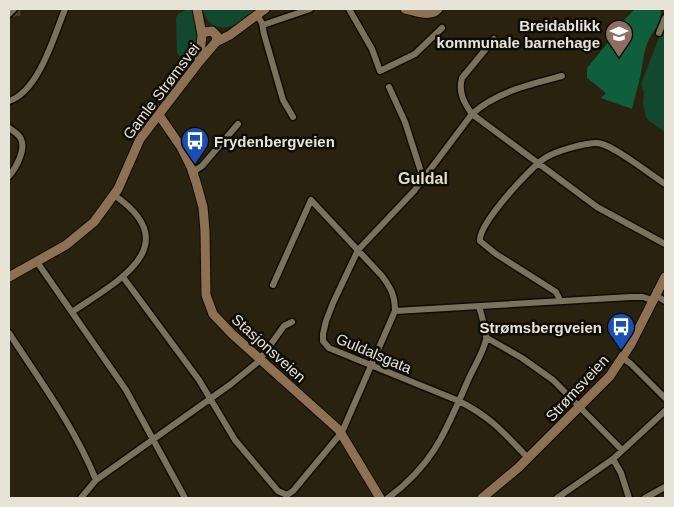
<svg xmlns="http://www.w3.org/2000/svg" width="674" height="507" font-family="Helvetica,sans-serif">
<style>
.green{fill:#12482e}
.forest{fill:#0f5f3c}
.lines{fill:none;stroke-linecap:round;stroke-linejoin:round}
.highway-tunnel{stroke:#463f2d;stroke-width:11;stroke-dasharray:11 5.5;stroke-linecap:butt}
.street-casing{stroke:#120c00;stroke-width:9}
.secondary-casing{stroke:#120c00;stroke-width:11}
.street{stroke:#7a725c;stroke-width:6}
.secondary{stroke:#8e7054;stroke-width:9}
.labels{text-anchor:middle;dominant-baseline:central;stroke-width:5;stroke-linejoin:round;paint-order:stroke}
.poi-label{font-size:15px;font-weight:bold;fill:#e7e3d7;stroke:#0f0c05;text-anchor:end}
.street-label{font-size:15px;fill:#e7e3d7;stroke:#0f0c05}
.neighbourhood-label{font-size:16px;font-weight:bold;fill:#e4dcc3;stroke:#0f0c05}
</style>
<rect width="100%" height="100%" fill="#29220f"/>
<!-- green -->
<path class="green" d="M187 9 193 10C197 28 199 43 194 62L180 56 177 53 176 18 178 14Z
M202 9H258C240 24 214 42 202 9Z
M665 22V132L649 121 646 117 643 104 644 93 641 84Z"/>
<!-- forest -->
<path class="forest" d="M635 9H660C664 21 651 33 647 44 644 52 643 60 642 67 640 81 635 95 632 109L601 98 606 93 587 78V68L619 29 623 21Z"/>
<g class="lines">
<!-- highway-tunnel -->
<path class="highway-tunnel" d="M9 12 24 9"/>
<defs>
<path id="street" d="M349 9 372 49 380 71 415 54 442 28
M9 14 14 9
M257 15 262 23 264 34 283 100 293 117
M263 25 310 9
M659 33 665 18
M494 39 462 78C458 92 464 103 472 114L597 207 665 244
M389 87 405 122 422 175 424 178
M9 101C39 91 54 36 65 9
M9 128C13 131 19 134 21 139 26 150 16 168 9 176
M193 172 202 166 238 124
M37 262 126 390 185 498
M123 277 199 380 235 440 278 491 287 495 293 491 342 432 395 311C395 296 391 288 382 276L311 200 273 285
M655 295 665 301
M560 300 556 292 496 254 480 241C478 224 531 167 545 158 556 151 584 143 597 143 611 143 651 175 665 184
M395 311 630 297H643L652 300
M72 312C116 282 188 246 114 195
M9 333C40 381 74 426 96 480
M487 338 522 358 553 380 622 450
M623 358 631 364 665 398
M528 458C503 432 492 418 459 401L329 348 323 341V334L326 321 333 303 358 250 414 191 472 114C496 92 531 84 562 76
M613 459 621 473 629 498
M81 498 96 480 231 384 258 362 284 326 292 322
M388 498C435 463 446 430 469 378 474 367 484 351 486 339 487 332 481 314 479 306
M557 498 613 459 665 411
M645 498 665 487"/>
<path id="secondary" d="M197 9 202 35 199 62
M405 9C416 11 430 18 438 9
M202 35 205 32 212 31 217 36 216 42
M159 115 181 147 191 167 196 182 203 207 205 231 206 295 213 314 232 334 339 430 380 498
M9 277 66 245 94 222 118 189 140 139 199 62 216 42 230 35 265 9
M482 498 518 468 610 376 631 344 665 277"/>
</defs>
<!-- street casing -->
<use href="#street" class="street-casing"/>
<!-- secondary casing -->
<use href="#secondary" class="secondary-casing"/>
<!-- street -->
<use href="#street" class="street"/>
<!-- secondary -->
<use href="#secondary" class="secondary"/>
</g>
<!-- icons -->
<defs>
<symbol id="school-pin" viewBox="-11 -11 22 30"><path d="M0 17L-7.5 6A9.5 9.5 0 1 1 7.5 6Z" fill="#8d6e63" stroke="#0f0c05"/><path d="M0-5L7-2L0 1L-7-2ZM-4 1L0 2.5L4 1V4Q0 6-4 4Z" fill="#fff"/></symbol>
<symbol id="bus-pin" viewBox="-11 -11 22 30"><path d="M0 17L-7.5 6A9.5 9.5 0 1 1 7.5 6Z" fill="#1a4fb4" stroke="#0f0c05"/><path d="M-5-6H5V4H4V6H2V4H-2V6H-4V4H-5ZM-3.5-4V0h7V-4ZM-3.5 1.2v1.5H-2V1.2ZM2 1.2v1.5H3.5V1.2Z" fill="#fff"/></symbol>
</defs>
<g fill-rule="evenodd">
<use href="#school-pin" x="603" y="18" width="32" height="43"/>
<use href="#bus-pin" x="179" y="125" width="32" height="43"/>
<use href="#bus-pin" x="605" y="311" width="32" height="43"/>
</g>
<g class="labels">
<!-- poi labels -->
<g class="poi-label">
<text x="600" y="25">Breidablikk<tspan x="600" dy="17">kommunale barnehage</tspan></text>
<text x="214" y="141" text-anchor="start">Frydenbergveien</text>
<text x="602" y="327">Strømsbergveien</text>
</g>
<!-- street labels -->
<g class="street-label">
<text transform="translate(161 91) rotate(-53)">Gamle Strømsvei</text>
<text transform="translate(269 348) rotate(42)">Stasjonsveien</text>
<text transform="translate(374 353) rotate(23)">Guldalsgata</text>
<text transform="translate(577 388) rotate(-47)">Strømsveien</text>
</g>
<!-- neighbourhood labels -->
<g class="neighbourhood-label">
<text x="423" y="178">Guldal</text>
</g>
</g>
<!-- border -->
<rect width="674" height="507" fill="none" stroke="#e7e3d7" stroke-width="20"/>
</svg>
